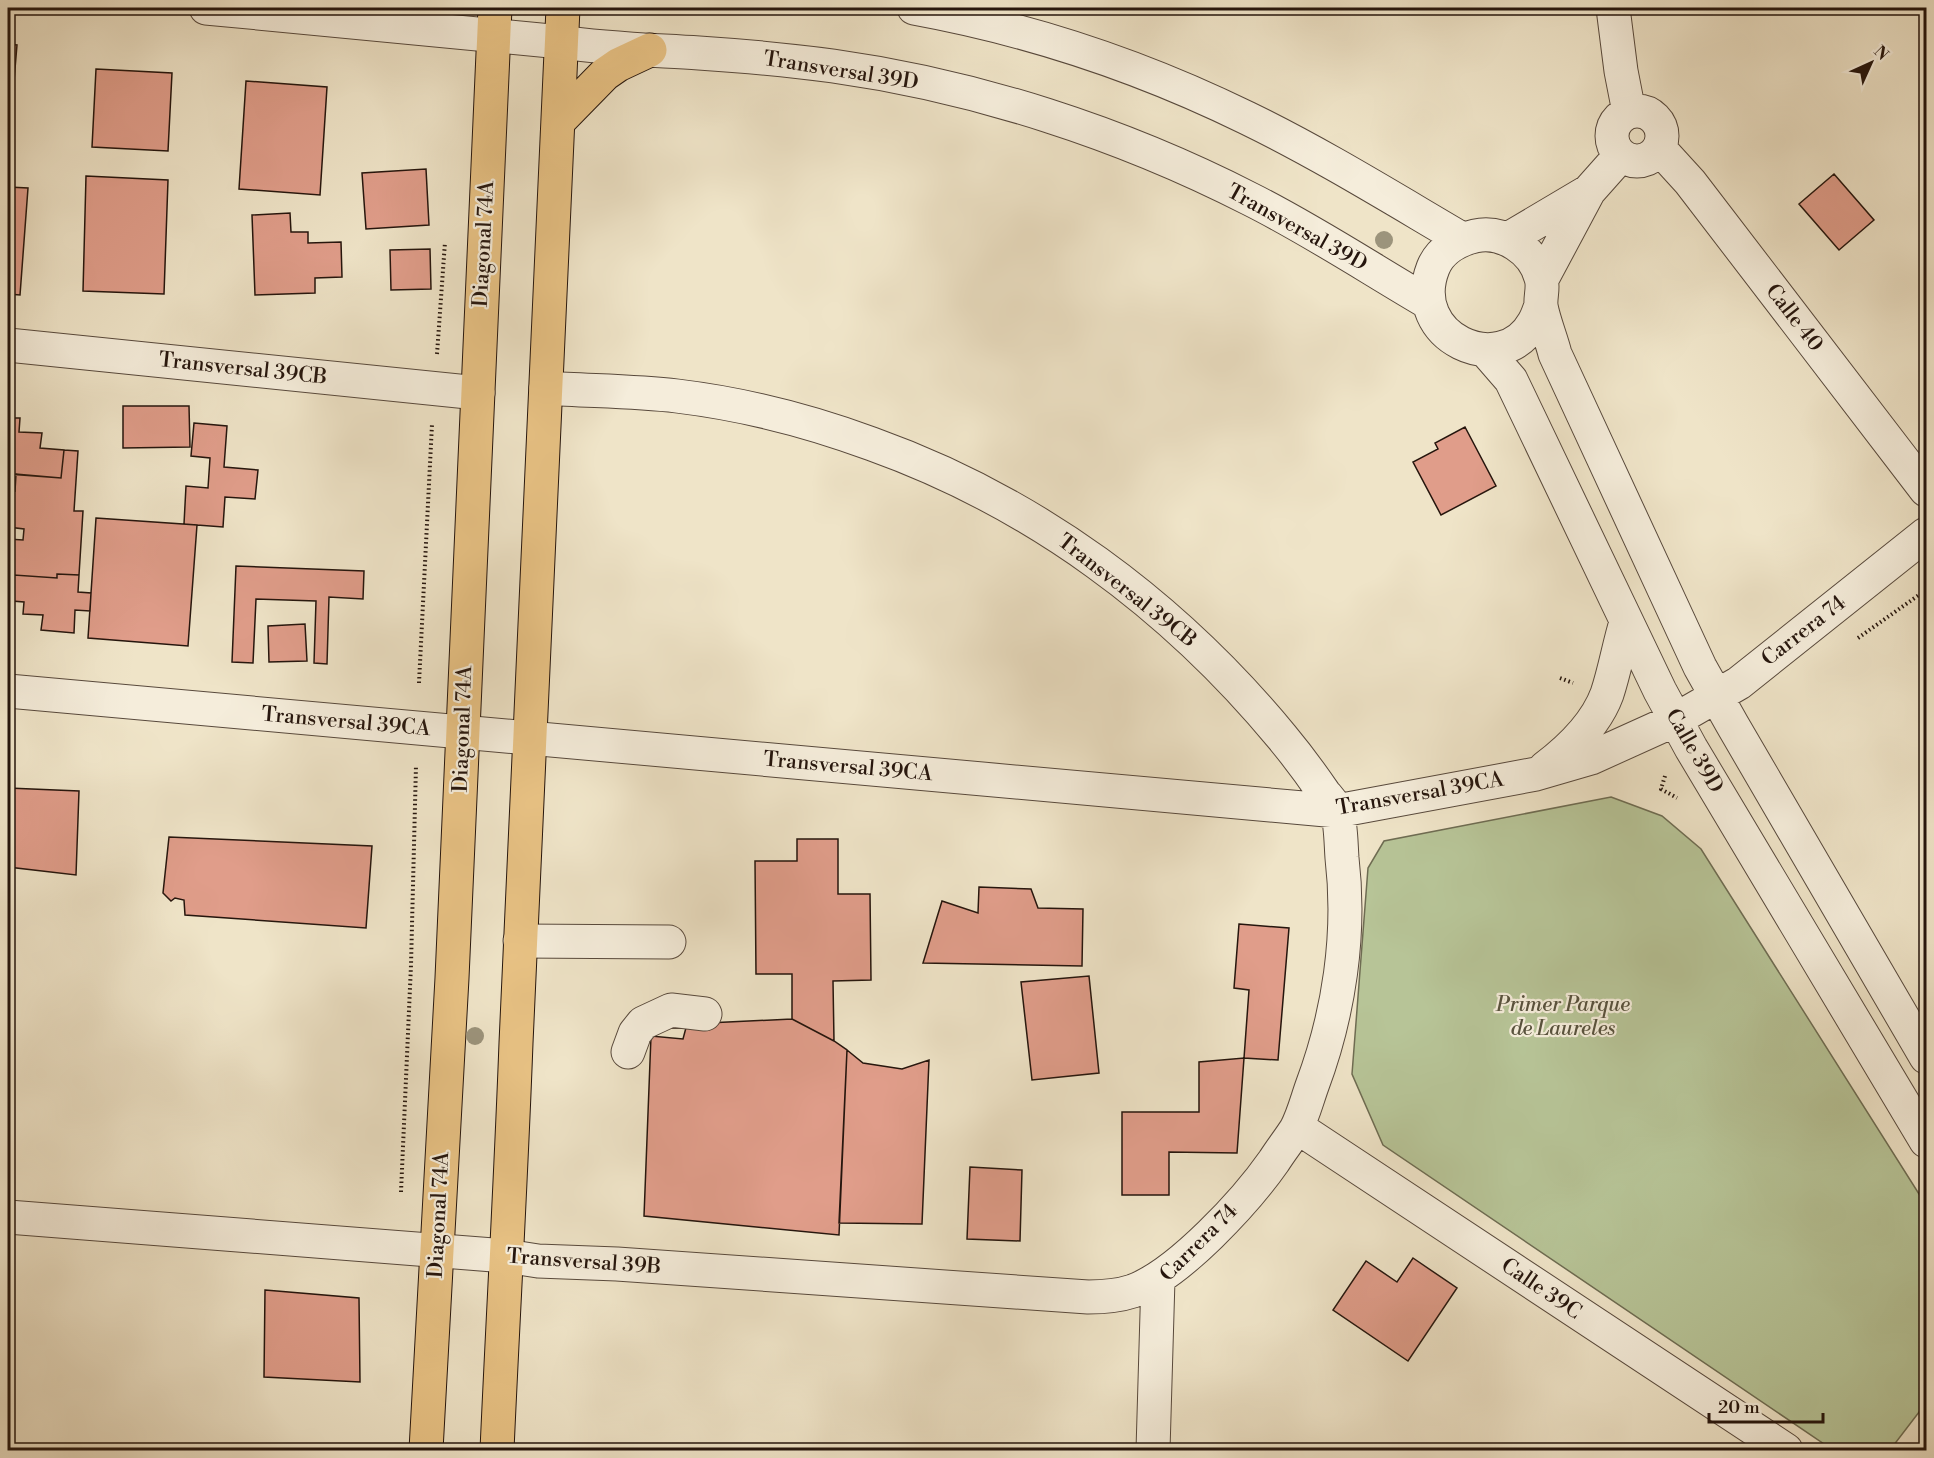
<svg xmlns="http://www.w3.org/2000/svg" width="1934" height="1458" font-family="'Libre Bodoni',serif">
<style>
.green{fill:#b7c497;stroke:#6e6c52;stroke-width:1.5}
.building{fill:#e09d8a;stroke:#25150d;stroke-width:1.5}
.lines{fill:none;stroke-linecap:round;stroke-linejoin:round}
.minor-casing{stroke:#58493c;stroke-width:35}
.major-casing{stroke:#25150d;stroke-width:35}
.path{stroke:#25150d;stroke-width:4;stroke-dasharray:1.5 3;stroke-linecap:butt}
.minor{stroke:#f5eddb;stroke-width:33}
.major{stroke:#e8c284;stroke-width:33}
.tree{fill:#9c947c}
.labels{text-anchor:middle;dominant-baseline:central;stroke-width:4.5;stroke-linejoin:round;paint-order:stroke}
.street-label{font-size:21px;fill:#25150d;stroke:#f5eddb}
.park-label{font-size:21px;font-style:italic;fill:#58523d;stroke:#f5eddb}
</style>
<rect width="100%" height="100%" fill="#efe4c8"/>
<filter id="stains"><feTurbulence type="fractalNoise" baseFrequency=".00333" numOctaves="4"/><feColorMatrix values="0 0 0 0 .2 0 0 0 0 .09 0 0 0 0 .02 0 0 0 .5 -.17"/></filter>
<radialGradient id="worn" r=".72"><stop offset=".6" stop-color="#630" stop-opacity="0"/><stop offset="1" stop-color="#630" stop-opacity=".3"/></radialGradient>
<!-- green -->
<path class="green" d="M1611 797 1662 816 1701 849 1926 1205V1403L1890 1450H1833L1383 1145 1352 1074 1368 868 1384 841Z"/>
<!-- building -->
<path class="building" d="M8 44 17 45 8 152Z
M96 69 172 73 168 151 92 147Z
M246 81 327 87 320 195 239 189Z
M426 169 429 225 366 229 362 173Z
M1834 174 1874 220 1839 250 1799 204Z
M86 176 168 180 164 294 83 291Z
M8 187 28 188 20 295 8 294Z
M290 213 291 232H308V243L341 242 342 277 315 278V293L255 295 252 215Z
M430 249 431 289 391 290 390 250Z
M123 406H189L190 447 123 448Z
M8 418H20L19 432 42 433 40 448 64 450 61 478 8 474Z
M194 423 227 426 224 467 258 470 255 499 225 497 223 527 184 524 186 486 208 488 210 458 191 456Z
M1465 427 1496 486 1441 515 1413 462 1438 449 1435 443Z
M64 450 78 451 74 511H83L79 575 57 574V578L14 575 12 601 8 600V539L23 540 24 529 8 527 10 490 15 491 16 474 61 478Z
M96 518 197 525 188 646 88 638Z
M236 566 364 571 363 599 329 597 327 664 314 663 316 601 256 599 253 663 232 662Z
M57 574 79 575 78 592 91 593 90 611 75 610 74 633 41 630 43 615 23 614 24 602 12 601 14 575 57 578Z
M305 624 307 661 269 662 268 626Z
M8 788 79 791 76 875 8 867Z
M169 837 372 846 366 928 185 915 184 900 175 898 171 901 163 893Z
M797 839H838V894H870L871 980 833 981 834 1041 792 1019V974H756L755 861H797Z
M979 887 1031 889 1038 908 1083 909 1082 966 923 963 942 901 978 913Z
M1239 924 1289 928 1278 1060 1244 1058 1249 990 1234 988Z
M1089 976 1099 1073 1032 1080 1021 982Z
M792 1019 834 1041 847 1050 839 1235 644 1216 651 1036 683 1039 687 1024Z
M847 1050 863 1063 902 1069 929 1060 922 1224 839 1223Z
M1244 1058 1237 1153 1169 1152V1195H1122V1112H1199V1062Z
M970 1167 1022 1170 1020 1241 967 1239Z
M1413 1258 1457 1288 1408 1361 1333 1310 1366 1261 1397 1282Z
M265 1290 359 1298 360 1382 264 1377Z
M998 1447 1055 1450H997Z"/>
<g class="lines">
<defs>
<path id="minor" d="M206 8 561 42C607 49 653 50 699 53 744 56 789 60 833 66 976 86 1121 133 1250 199 1312 230 1369 268 1429 303
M914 8C1029 29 1143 67 1247 118 1321 154 1392 198 1462 239
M1613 8 1621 71 1629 112
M1612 136a25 25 0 1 1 50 0a25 25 0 1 1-50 0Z
M1659 148 1690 182 1926 490
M1508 239 1589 191
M1542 279 1589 191 1621 155
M1541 305C1539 311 1537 317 1534 322 1501 381 1406 337 1433 268 1440 250 1458 240 1475 236 1503 230 1534 250 1541 278 1544 287 1540 297 1541 306 1544 322 1551 338 1555 354L1700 667 1732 724 1926 1057
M8 345 478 393
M1485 350 1511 380 1660 691 1691 748 1926 1141
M8 691 1337 811 1536 774 1591 758 1675 720 1739 683 1926 534
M1545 768C1570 749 1596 724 1607 694 1615 670 1619 645 1626 622
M520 941 669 942
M628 1052 635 1033 643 1023 671 1010 705 1014
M1297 1127 1786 1450
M8 1217 506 1256 538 1261 617 1264 1088 1297C1104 1297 1118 1296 1133 1291 1179 1274 1246 1201 1274 1161 1281 1150 1289 1140 1296 1129 1303 1116 1307 1100 1312 1086 1339 1014 1351 934 1342 858 1341 845 1341 823 1337 812 1335 805 1328 798 1324 793 1311 774 1297 755 1282 737 1173 605 1034 502 872 444 810 421 743 404 677 396 634 391 589 391 546 388
M1153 1450 1158 1279"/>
<path id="major" d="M558 122 605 74 618 65 650 50
M426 1450 452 978 495 8
M497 1450C503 1315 511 1179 516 1043L563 8"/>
</defs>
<!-- minor casing -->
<use href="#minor" class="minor-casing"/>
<!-- major casing -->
<use href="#major" class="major-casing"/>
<!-- path -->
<path class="path" d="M437 354 445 242
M1858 638 1926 590
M1560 678 1573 683
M419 683 432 424
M1665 776 1661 789 1677 798
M1922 1176 1926 1183
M401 1192 411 965 416 765"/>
<!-- minor -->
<use href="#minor" class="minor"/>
<!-- major -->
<use href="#major" class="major"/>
</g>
<!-- trees -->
<g class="tree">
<circle cx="1384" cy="240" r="9"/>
<circle cx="475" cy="1036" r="9"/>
</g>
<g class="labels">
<!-- street labels -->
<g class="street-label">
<text transform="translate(841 71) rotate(9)">Transversal 39D</text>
<text transform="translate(1297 228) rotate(29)">Transversal 39D</text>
<text transform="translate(484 244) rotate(-87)">Diagonal 74A</text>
<text transform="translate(1794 318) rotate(52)">Calle 40</text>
<text transform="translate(243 369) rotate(6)">Transversal 39CB</text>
<text transform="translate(1127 591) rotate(38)">Transversal 39CB</text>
<text transform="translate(1804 631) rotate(-38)">Carrera 74</text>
<text transform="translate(346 722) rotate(5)">Transversal 39CA</text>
<text transform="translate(463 729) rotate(-88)">Diagonal 74A</text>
<text transform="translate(1694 751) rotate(60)">Calle 39D</text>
<text transform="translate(848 767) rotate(5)">Transversal 39CA</text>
<text transform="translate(1420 794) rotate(-10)">Transversal 39CA</text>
<text transform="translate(439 1215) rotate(-87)">Diagonal 74A</text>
<text transform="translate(1199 1243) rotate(-45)">Carrera 74</text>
<text transform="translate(584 1262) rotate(4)">Transversal 39B</text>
<text transform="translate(1541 1289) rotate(34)">Calle 39C</text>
</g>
<!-- park labels -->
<g class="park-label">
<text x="1563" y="1005">Primer Parque<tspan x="1563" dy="24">de Laureles</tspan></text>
</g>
</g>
<!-- margin -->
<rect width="1934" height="1458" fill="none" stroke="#efe4c8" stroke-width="30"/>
<rect x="9" y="9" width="1916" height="1440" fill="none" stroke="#25150d" stroke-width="3"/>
<rect x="15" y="15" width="1904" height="1428" fill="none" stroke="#25150d" stroke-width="1.5"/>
<!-- north arrow -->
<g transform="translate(1871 63) rotate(45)" stroke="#f5eddb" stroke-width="4.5" paint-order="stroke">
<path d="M0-4.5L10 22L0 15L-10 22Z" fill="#25150d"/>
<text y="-9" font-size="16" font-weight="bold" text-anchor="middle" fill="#25150d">N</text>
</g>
<!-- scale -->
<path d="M1709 1413v9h114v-9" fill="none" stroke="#25150d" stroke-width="3"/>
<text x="1718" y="1413" font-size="18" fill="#25150d" stroke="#f5eddb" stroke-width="4.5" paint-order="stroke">20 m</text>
<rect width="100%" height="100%" filter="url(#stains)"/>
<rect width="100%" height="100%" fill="url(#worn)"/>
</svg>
